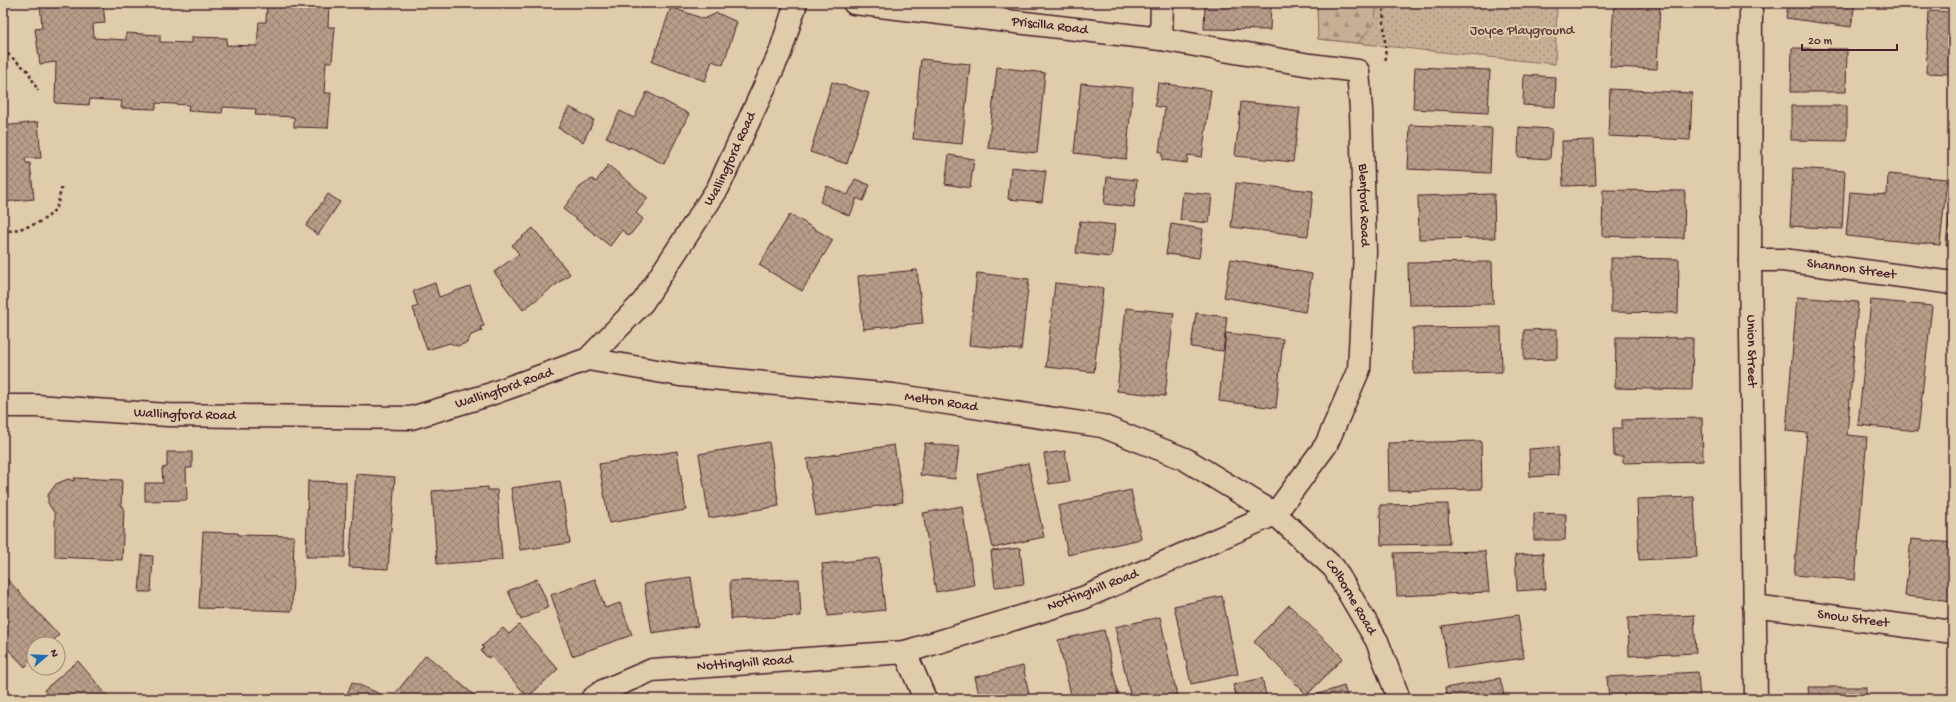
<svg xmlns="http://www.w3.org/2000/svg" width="1956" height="702" font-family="'Gochi Hand',sans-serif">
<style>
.grass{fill:url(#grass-dots);stroke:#886860}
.forest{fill:url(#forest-firs);stroke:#886860}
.building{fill:url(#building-cross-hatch);stroke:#4a1f2b}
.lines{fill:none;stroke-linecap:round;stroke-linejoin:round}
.minor-casing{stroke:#4a1f2b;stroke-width:25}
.path{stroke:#4a1f2b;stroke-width:2.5;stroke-dasharray:3 3;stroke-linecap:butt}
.minor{stroke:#deccaa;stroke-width:22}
.labels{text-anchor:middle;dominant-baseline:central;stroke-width:4;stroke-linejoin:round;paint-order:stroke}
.street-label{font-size:14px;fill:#4a1f2b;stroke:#deccaa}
.park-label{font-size:14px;fill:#5d353b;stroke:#deccaa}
</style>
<defs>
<pattern id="grass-dots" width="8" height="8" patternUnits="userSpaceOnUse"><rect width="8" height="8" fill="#c6b095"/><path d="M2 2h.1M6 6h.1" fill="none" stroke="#a38f7a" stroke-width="1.8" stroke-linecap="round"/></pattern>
<pattern id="forest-firs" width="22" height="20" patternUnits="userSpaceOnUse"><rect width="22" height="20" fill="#c6b095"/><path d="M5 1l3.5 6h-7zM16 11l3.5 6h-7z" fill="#a38f7a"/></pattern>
<pattern id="building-cross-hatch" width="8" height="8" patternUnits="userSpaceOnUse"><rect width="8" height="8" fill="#b79e89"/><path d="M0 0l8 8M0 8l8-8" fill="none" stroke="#978070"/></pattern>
</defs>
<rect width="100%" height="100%" fill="#deccaa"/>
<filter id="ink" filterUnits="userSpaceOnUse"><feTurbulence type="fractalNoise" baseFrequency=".025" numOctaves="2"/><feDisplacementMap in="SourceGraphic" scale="8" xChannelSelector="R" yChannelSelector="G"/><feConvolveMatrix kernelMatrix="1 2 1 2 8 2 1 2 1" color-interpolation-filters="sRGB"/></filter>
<g filter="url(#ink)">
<!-- grass -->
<path class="grass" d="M1317 3H1557L1555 64 1318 39Z"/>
<!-- forest -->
<path class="forest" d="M1317 3H1377L1374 24 1358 43 1318 39Z"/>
<!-- building -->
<path class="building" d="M40 3H103L105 23 93 24 94 38 126 40V33L160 35V42L192 43V37L227 38 226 45 257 46 259 22H266L267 3H329L328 27H335L332 62H326L324 93H331L328 128 294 127V117L255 115 256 109 223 107 222 113 188 111 189 105 156 103V109L121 108 122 101 90 99 89 105 55 103 56 62 40 64 35 29 42 28Z
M1205 3H1271L1270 30 1204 29Z
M1614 3H1660L1657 69 1610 67Z
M1788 3H1855L1851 27 1786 18Z
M671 7 704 19 717 13 737 22 723 65 712 61 705 81 652 62Z
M1929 11 1953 12V74L1926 73Z
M1792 48 1847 49 1846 92H1791Z
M921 59 970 64 962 144 913 139Z
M997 67 1045 73 1037 153 988 148Z
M1415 67 1490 70 1488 113 1413 109Z
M1524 75 1556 77 1555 107 1523 105Z
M832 82 869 93 847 164 810 152Z
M1081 83 1133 88 1126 159 1074 153Z
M1158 83 1211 90 1202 157 1188 155 1187 163 1162 160V152H1159L1165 108 1155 106Z
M1610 89 1692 93 1690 140 1608 136Z
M647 92 689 114 664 164 630 147 629 149 606 137 620 111 634 118Z
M1241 102 1300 108 1293 162 1235 156Z
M1791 106H1847V141L1791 140Z
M569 107 594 120 583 142 558 128Z
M38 122 41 158H25L26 163H30L34 199 3 202V126Z
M1410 125 1492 128 1490 173 1408 169Z
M1519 127 1552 129 1550 159 1518 157Z
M1594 140 1596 185 1563 186 1562 141Z
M949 155 974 159 970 188 945 184Z
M608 165 648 198 636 213 643 219 629 236 622 230 610 246 563 209 580 187 592 179 596 182Z
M1011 167 1046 171 1042 202 1008 199Z
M1793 168 1845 171 1842 229 1790 226Z
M1888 174 1947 179 1940 245 1846 236 1850 192 1887 195Z
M1107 177 1137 180 1134 207 1104 204Z
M855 179 870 185 863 201 857 198 850 216 820 202 827 186 848 195Z
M1953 180V246L1946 245Z
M1236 183 1313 191 1308 236 1231 227Z
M1603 190 1685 191 1684 238 1602 236Z
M1183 192 1212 195 1209 223 1180 220Z
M328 194 340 202 318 235 306 226Z
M1494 194 1495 238 1419 239 1418 196Z
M790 214 833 240 802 291 759 265Z
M1080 221 1115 225 1111 257 1076 253Z
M1171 224 1203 229 1199 258 1166 254Z
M533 228 570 274 523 310 494 272 519 254 512 245Z
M1611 258 1679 259 1678 313 1611 312Z
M1231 259 1312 274 1305 312 1224 297Z
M1492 262 1493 304 1409 305 1408 263Z
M917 270 923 323 863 329 858 276Z
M977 273 1029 279 1021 350 969 345Z
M435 283 439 297 470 286 484 326 480 327 482 331 471 335 467 343 457 346 450 343 427 350 413 308 418 306 413 291Z
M1055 283 1103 288 1094 372 1046 367Z
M1797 297 1858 302 1847 435 1867 437 1855 580 1794 575 1807 433 1786 431Z
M1871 300 1932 306 1918 431 1858 425Z
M1126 308 1174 313 1165 396 1117 391Z
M1196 313 1227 317 1223 351 1191 347Z
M1501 327 1502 372 1414 374 1413 328Z
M1557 329V359L1524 360V330Z
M1226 333 1283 339 1276 408 1219 401Z
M1616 337 1693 338 1692 390 1615 388Z
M1702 418 1703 461 1623 463V456H1614L1613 428H1622V420Z
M1481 441 1482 489 1389 491 1388 443Z
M769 442 779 506 709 518 699 454Z
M925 443 959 447 955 479 920 475Z
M894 445 903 502 816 516 807 459Z
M1558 447 1559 475 1530 477 1529 449Z
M677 451 686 510 609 523 599 464Z
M1065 451 1070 481 1049 484 1044 454Z
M167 452H192V468H186L187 500 145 501V483H163L162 468 167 467Z
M1028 463 1044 537 993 548 977 474Z
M356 474 395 477 388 569 349 567Z
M74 478 122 480 121 507H124L122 560 55 557V514L48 503V495L56 484 68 479 74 481Z
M308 481 346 482 345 557H306Z
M560 481 570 543 520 550 511 488Z
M488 487V490H497L502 560 437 564 432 491Z
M1131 490 1141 539 1068 555 1058 506Z
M1694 497 1697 557 1639 560 1637 499Z
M1448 504 1449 544 1381 545 1380 505Z
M962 506 974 585 936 592 923 513Z
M1534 513 1566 514 1565 540H1534Z
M203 532 238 533V535L294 536 292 611 199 608Z
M1911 539 1953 543V601L1905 596Z
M1020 548 1024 584 995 587 991 551Z
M1485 551 1489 592 1397 596 1394 553Z
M1543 553 1546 589 1517 591 1515 555Z
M142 555 153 556 151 592H139Z
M879 558 885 610 828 616 822 564Z
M691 577 698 626 652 633 644 584Z
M6 578 59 635 50 644H34V658L25 667 3 644V581Z
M537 579 549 607 521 620 508 591Z
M595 579 605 608 620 603 632 635 572 656 551 595Z
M799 579 801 616 731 619 730 581Z
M1222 596 1238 674 1191 684 1174 606Z
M1289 605 1343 658 1307 695 1254 642Z
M1518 615 1524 658 1448 669 1442 626Z
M1694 615 1696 653 1629 656 1628 618Z
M1160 617 1177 696 1164 699H1131L1115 627Z
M519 625 558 669 528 697 491 656 488 658 481 651 484 648 482 646 503 628 509 634Z
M1104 630 1119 699H1072L1058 640Z
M426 655 479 699H391Z
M78 661 110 699H52L44 690Z
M1023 666 1030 699H980L975 677Z
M1698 672 1700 699H1609L1607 677Z
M1262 678 1267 699H1237L1233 685Z
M1500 678 1505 699H1447L1445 688Z
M352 682 383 695 381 699H345Z
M1344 686 1348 699H1317L1315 695Z
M1808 687H1866V699H1809Z"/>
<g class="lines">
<defs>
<g id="minor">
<path id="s1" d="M854 3 1161 39 1310 65 1358 71 1361 110 1365 252 1359 369 1326 445 1275 514 1083 598 905 652"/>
<path id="s2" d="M1751 3 1750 260 1756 699"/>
<path d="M1161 39 1162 3"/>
<path id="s3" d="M1750 260H1783L1953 283"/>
<path id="s4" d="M588 359 680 375 893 395 1102 426 1185 459 1275 514 1334 568 1377 641 1399 699"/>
<path id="s5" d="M3 406H36L168 415 411 418 488 395 588 359 643 302 718 188 780 53 796 3"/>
<path id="s6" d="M1754 606 1953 632"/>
<path id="s7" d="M592 699 603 691 652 670 905 652 925 699"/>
</g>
</defs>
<!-- minor casing -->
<use href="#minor" class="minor-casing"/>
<!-- path -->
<path class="path" d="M1383 3 1386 63
M3 50 28 71 38 91
M3 232C20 229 44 225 55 209 59 203 60 192 62 185"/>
<!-- minor -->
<use href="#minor" class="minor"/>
</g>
</g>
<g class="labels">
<!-- street labels -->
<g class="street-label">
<text stroke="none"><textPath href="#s1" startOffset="197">Priscilla Road</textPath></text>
<text stroke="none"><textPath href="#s5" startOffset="842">Wallingford Road</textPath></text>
<text stroke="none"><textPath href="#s1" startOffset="643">Blenford Road</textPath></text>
<text stroke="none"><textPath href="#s3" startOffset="102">Shannon Street</textPath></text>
<text stroke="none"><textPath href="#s2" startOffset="348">Union Street</textPath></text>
<text stroke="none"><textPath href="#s5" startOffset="506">Wallingford Road</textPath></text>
<text stroke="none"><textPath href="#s4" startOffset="356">Melton Road</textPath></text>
<text stroke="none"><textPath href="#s5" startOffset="182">Wallingford Road</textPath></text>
<text transform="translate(1093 591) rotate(-21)">Nottinghill Road</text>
<text stroke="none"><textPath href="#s4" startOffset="827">Colborne Road</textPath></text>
<text stroke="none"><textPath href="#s6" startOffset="100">Snow Street</textPath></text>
<text stroke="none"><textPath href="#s7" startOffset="160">Nottinghill Road</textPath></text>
</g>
<!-- park labels -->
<g class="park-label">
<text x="1522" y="31">Joyce Playground</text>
</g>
</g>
<!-- margin -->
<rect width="1956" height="702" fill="none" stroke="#deccaa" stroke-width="16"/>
<rect x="8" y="8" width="1940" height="686" fill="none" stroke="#4a1f2b" stroke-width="1.5" filter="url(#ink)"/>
<!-- north arrow -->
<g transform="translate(46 656) rotate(71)"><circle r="19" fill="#deccaa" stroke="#a38777"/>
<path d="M0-3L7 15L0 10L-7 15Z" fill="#1f6fb2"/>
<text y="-6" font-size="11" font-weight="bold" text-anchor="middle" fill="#4a1f2b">N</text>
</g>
<!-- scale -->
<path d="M1802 44v6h95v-6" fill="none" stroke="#4a1f2b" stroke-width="2"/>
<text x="1808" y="44" font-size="12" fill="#4a1f2b" stroke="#deccaa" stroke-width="3" paint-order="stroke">20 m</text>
</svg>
